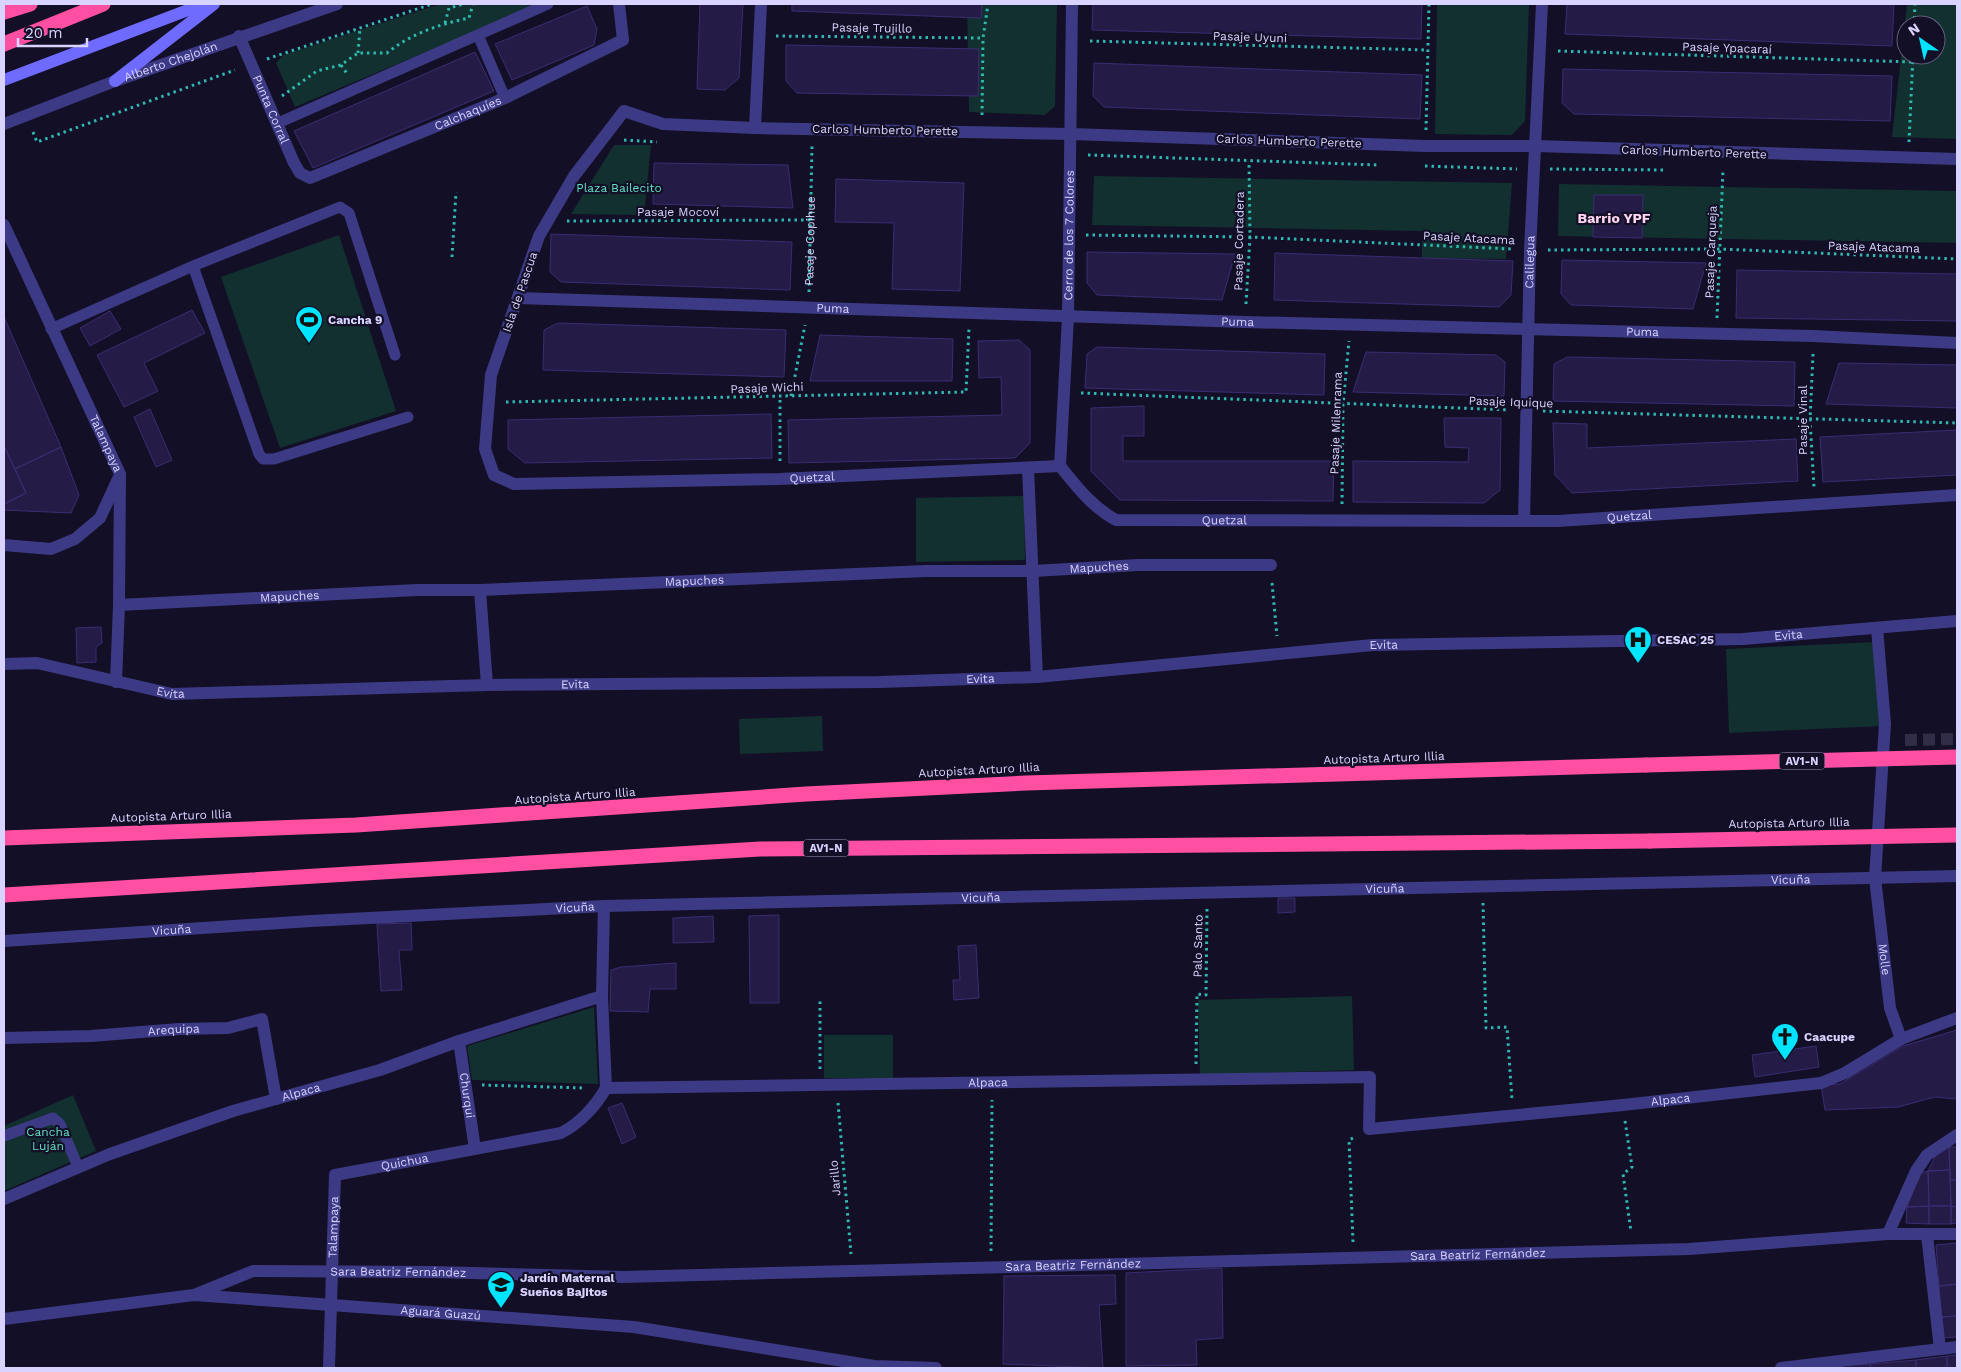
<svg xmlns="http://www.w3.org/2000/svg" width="1961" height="1372" font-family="'Work Sans',sans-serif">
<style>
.park{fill:#12302f;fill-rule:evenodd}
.building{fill:#241b47;stroke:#3b2d73}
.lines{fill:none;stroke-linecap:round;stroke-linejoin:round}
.minor-tunnel{stroke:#312d47;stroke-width:12;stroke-dasharray:12 6;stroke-linecap:butt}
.path{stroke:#2fb8b0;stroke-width:3;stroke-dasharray:2.5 4;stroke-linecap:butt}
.service{stroke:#3d3a85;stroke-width:11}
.pedestrian{stroke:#3d3a85;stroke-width:12}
.minor{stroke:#3d3a85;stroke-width:12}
.tertiary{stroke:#3d3a85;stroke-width:12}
.secondary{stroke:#6f6bff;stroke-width:12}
.motorway{stroke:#ff4fa3;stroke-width:15}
.motorway-bridge{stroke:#ff4fa3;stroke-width:15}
.labels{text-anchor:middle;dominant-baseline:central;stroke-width:4.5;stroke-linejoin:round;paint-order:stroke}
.shield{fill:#130f26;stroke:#9e99be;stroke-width:1}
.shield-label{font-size:11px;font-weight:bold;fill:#d9d4ff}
.street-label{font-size:12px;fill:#d9d4ff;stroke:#130f26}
.park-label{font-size:12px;fill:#5fe0c0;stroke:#130f26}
.poi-label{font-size:12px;font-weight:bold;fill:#d9d4ff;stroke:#130f26;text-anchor:start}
.neighbourhood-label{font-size:14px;font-weight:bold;fill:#ffd6f0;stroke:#130f26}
</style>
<rect width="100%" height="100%" fill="#130f26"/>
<!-- park -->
<path class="park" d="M440 4H540L295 107 276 63 283 55Z
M967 4H1057L1055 106 1045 115 969 112Z
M1437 4H1529L1525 121 1512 135 1435 134Z
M1907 4H1957V139L1892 137ZM1906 25H1936V55H1906Z
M614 145H651L644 215 571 214Z
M1094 176 1512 183 1506 259 1422 258V231L1092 225Z
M1559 184 1957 191V243L1558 236Z
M339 235 396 411 280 448 221 277Z
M1024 496 1025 560 916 562V498Z
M1877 642 1881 726 1729 733 1726 649Z
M822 716 823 751 740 754 739 719Z
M1352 996 1354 1070 1200 1075 1198 1000Z
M594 1007 598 1084 472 1080 467 1046Z
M824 1035H893V1078H824Z
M73 1095 96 1151 4 1191V1126Z"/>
<!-- building -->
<path class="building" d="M700 4H743L739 78 725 90 697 89Z
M792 4H982L981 18 792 11Z
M1093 4H1422L1421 39 1092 30Z
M1567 4H1894L1892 46 1565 34Z
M587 6 597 29 594 45 512 80 495 44Z
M786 45 979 49 978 96 797 93 786 81Z
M475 52 494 91 313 168 294 131Z
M1094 63 1422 75 1420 119 1104 107 1093 96Z
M1563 69 1892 76 1890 121 1574 114 1562 103Z
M654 163 788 165 793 208 653 204Z
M836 179 964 183 960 291 892 289 894 223 835 222Z
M1594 195H1643L1642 238 1593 237Z
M551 234 792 242 790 290 561 282 550 272Z
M1087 252 1235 254 1222 300 1097 295 1087 283Z
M1275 253 1513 261 1511 295 1499 307 1274 300Z
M1562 260 1706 263 1693 309 1571 305 1561 294Z
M1737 270 1957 274V321L1736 318Z
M192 310 205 333 144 363 158 391 124 407 97 355Z
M110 311 121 329 90 346 80 328Z
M4 317 61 447 15 469 4 446Z
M558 323 786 330 784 377 543 370 544 330Z
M820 335 953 339 952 381H810Z
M1019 340 1030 350V443L1015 458 789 463 788 420 1002 415 1001 377 979 378 978 341Z
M1097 347 1325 354 1324 395 1085 388 1087 354Z
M1366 352 1496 355 1505 362 1504 396 1353 392Z
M1567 357 1795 362 1794 406 1553 401 1554 364Z
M1839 363 1957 365V408L1826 404Z
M1144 406V436H1123V461H1334L1333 501 1120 500 1091 471V408Z
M150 409 172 460 156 467 134 417Z
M771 414 772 458 525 463 508 449V420Z
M1444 418H1501L1500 490 1484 503 1353 502V461L1468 462 1469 448 1445 447Z
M1553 423 1587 424V448L1796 439 1798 481 1572 493 1555 475Z
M1957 430V475L1823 482 1820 437Z
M4 446 26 493 4 504Z
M61 447 79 495 71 513 4 510V504L26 493 15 469Z
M101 627 102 643 96 647V662L77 663 76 628Z
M1278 898H1295V912L1278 913Z
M779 915V1003H750L749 916Z
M713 916 714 942 673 943V918Z
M411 923 412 950H399L402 990 381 991 377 924Z
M976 945 979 998 954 1000 953 980H960L958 946Z
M676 963V989H650L648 1012 610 1011 611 970 621 967Z
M1957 1030V1099L1935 1097 1898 1107 1825 1110 1821 1085 1840 1084 1903 1046Z
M1816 1046 1819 1067 1755 1077 1752 1055Z
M622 1103 636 1137 622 1144 608 1108Z
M1949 1147 1950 1170 1928 1171 1938 1151Z
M1949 1147H1957V1180H1950Z
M1950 1170 1951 1206H1929L1928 1171Z
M1928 1171 1929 1206 1907 1207 1920 1173Z
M1950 1180H1957V1207L1951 1206Z
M1929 1206V1224L1906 1223 1907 1207Z
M1929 1206H1951V1224H1929Z
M1951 1206 1957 1207V1223L1951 1224Z
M1957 1243V1284L1939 1286 1936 1245Z
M1222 1268 1223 1338 1196 1340 1197 1365 1126 1366V1273Z
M1115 1275 1116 1304 1099 1305 1103 1368 1003 1364 1004 1276Z
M1957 1284V1316L1941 1317 1939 1286Z
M1957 1316V1337L1943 1338 1941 1317Z
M1957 1355V1368H1947V1356Z
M1947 1356V1368H1916V1360Z
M1916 1360V1368H1871L1870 1364Z
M1870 1364 1871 1368H1837V1366Z"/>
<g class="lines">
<!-- minor-tunnel -->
<path class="minor-tunnel" d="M1905 740 1957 739"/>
<!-- path -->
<g class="path">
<path d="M445 23 449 8 464 4"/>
<path d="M1914 25 1915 4"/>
<path d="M776 36 983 38"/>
<path d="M1090 41 1428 50"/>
<path d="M1558 51 1913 62"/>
<path d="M358 53 360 28"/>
<path d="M267 59 432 4"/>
<path d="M341 65 348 75"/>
<path d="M282 96 317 71 341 65 358 53H387C410 34 440 24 469 18L473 4"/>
<path d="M982 115 983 38 988 4"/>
<path d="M1426 130 1429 4"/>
<path d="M33 132 37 142 235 70"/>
<path d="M624 140 657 142"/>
<path d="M1909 142 1913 55"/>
<path d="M1088 155 1379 165"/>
<path d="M1425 166 1517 169"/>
<path d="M1550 169 1667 170"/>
<path d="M567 221 811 220"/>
<path d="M1086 235 1250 237 1512 249"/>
<path d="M1548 250 1720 249 1957 259"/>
<path d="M452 257 456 192"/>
<path id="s1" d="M809 292 812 146"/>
<path d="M1246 304 1250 237 1249 161"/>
<path d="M1717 318 1723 170"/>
<path d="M1813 354 1810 420 1814 487"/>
<path d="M1081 393 1509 410"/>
<path d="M791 396 805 325"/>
<path d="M506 402 966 392 969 329"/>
<path d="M1543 411 1957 423"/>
<path d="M780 461V397"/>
<path d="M1342 504 1343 405 1349 341"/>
<path d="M1272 583 1277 636"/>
<path d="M1483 903 1486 1028 1507 1027 1512 1100"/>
<path d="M1196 1064 1197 994 1206 995 1207 909"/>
<path d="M820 1069V1001"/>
<path d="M482 1085 585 1088"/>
<path d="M838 1103 851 1254"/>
<path d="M1625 1121 1632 1167 1623 1174 1631 1232"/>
<path d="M1353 1242 1349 1140 1355 1137"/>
<path d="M991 1251 992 1100"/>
</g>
<!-- service -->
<path class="service" d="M478 35 505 98
M278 123 548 4
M193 266 259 454 263 459H274L408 417
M51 329 193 266 340 207 349 213 395 355
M4 1136 53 1118 60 1124 78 1167"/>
<!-- pedestrian -->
<path class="pedestrian" d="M1875 878 1885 724 1877 628"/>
<!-- minor -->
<g class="minor">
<path id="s2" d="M239 36 294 163 300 173 310 178 505 98 623 40 619 4"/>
<path d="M755 128 761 4"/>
<path id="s3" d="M1957 159 1536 146H1425L1071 134 755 128 663 124 624 111 574 176 539 236 491 375 485 449 494 475 514 484 779 479 1060 466C1077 487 1092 507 1116 520L1558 521 1957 495"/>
<path id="s4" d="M4 225 120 474 119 605 116 682"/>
<path id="s5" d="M518 298 1245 322 1813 336 1957 343"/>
<path id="s6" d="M1060 466 1068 317 1072 4"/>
<path d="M1028 468 1037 677"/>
<path id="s7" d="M1524 521 1530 250 1542 4"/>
<path d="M4 545 51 549 75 539 100 518 118 479"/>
<path d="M480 590 487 685"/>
<path id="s8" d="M119 605 417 590H480L926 571H1033L1138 565H1271"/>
<path id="s9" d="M4 664 37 663 172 694 487 685 879 682 1037 677 1373 645 1743 639 1957 621"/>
<path id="s10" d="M1875 878 1890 1008 1901 1039"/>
<path id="s11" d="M4 941 311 921 604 906 1957 876"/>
<path id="s12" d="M4 1038 91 1036 179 1029 228 1028 262 1019 276 1099"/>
<path id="s13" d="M459 1041 475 1149"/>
<path id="s14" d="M606 1088 1370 1077 1369 1129 1623 1105 1821 1083 1845 1073 1901 1039 1957 1018"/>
<path id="s15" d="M4 1199 110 1154 233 1111 380 1070 459 1041 602 996"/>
<path d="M1888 1234 1916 1171 1927 1155 1957 1135"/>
<path d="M1927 1235 1940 1349"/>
<path id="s16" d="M194 1295 253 1271 434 1272 624 1277 1689 1249 1888 1234H1957"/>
<path id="s17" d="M4 1319 194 1295 634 1327 874 1366 936 1368"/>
<path id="s18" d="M329 1368 335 1175 561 1133C579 1124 596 1106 606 1088L602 996 604 906"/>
<path d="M1781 1368 1957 1347"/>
</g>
<!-- tertiary -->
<path class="tertiary" id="s19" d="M4 124 115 81 337 4"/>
<!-- secondary -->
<path class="secondary" d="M4 80 204 4
M115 81 214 4"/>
<!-- motorway -->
<path class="motorway" d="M4 12 30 4
M4 838 356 825 806 794 1026 783 1646 765
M4 895 760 849 1650 841"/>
<!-- motorway-bridge -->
<path class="motorway-bridge" d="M4 44 103 4
M1646 765 1957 757
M1650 841 1957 835"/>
</g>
<!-- icons -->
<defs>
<symbol id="stadium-pin" viewBox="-11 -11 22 30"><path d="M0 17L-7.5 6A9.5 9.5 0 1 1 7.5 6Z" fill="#00e5ff" stroke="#130f26"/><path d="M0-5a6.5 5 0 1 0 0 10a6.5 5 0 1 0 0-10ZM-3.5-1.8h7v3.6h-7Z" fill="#111"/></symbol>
<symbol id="hospital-pin" viewBox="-11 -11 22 30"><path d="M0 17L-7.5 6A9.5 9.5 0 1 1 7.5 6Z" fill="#00e5ff" stroke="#130f26"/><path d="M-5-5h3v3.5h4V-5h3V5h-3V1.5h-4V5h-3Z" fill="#111"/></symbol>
<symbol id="church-pin" viewBox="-11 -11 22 30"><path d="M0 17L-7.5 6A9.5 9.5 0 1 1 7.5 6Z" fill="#00e5ff" stroke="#130f26"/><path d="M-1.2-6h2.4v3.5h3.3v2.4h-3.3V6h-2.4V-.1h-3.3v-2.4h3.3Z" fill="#111"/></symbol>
<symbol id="school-pin" viewBox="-11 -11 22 30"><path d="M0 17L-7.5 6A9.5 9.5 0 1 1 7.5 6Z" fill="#00e5ff" stroke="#130f26"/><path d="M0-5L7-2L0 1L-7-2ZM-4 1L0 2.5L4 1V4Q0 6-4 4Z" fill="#111"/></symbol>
</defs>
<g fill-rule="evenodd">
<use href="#stadium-pin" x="293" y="304" width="32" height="43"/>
<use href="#hospital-pin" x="1622" y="624" width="32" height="43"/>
<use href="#church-pin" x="1769" y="1021" width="32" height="43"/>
<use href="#school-pin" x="485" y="1269" width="32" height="43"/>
</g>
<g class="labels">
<!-- shield labels -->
<g class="shield">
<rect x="1779.5" y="752.5" width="45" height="17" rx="4"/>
<rect x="803.5" y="839.5" width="45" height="17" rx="4"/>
</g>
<g class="shield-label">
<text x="1802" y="761">AV1-N</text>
<text x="826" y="848">AV1-N</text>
</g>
<!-- street labels -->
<g class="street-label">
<text transform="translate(872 28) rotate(1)">Pasaje Trujillo</text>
<text transform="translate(1250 37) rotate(2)">Pasaje Uyuni</text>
<text transform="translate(1727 48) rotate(2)">Pasaje Ypacaraí</text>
<text stroke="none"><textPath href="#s19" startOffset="178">Alberto Chejolán</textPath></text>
<text stroke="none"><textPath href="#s2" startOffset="80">Punta Corral</textPath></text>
<text stroke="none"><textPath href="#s2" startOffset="332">Calchaquíes</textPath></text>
<text transform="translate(885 130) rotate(1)">Carlos Humberto Perette</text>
<text transform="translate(1289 141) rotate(2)">Carlos Humberto Perette</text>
<text transform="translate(1694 152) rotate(2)">Carlos Humberto Perette</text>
<text x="678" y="212">Pasaje Mocoví</text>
<text stroke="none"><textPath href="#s6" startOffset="231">Cerro de los 7 Colores</textPath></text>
<text transform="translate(1469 238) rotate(3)">Pasaje Atacama</text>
<text stroke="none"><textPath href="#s1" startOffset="51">Pasaje Copihue</textPath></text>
<text transform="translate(1239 241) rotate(-89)">Pasaje Cortadera</text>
<text transform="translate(1874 247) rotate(2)">Pasaje Atacama</text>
<text transform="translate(1711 252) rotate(-88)">Pasaje Carqueja</text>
<text stroke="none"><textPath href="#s7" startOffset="259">Calilegua</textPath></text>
<text transform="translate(520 292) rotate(-71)">Isla de Pascua</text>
<text stroke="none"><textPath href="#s5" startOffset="315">Puma</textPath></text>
<text stroke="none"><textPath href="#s5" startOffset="720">Puma</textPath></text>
<text stroke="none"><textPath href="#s5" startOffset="1125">Puma</textPath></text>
<text transform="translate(767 388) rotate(-2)">Pasaje Wichi</text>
<text transform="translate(1511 402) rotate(2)">Pasaje Iquique</text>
<text transform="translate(1803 420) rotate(-90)">Pasaje Vinal</text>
<text transform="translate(1336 423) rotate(-88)">Pasaje Milenrama</text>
<text stroke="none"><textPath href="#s4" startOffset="241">Talampaya</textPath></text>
<text stroke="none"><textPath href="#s3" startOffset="2056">Quetzal</textPath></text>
<text stroke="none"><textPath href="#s3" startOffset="2896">Quetzal</textPath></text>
<text stroke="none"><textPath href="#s3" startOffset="2491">Quetzal</textPath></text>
<text stroke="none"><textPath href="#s8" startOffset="981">Mapuches</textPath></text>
<text stroke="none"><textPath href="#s8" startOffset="576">Mapuches</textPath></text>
<text stroke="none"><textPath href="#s8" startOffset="171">Mapuches</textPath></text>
<text stroke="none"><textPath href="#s9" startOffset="1790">Evita</textPath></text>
<text stroke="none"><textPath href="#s9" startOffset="1385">Evita</textPath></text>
<text stroke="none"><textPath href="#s9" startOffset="980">Evita</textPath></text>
<text stroke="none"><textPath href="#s9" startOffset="575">Evita</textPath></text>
<text stroke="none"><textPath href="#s9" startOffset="170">Evita</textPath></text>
<text transform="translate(1384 758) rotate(-2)">Autopista Arturo Illia</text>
<text transform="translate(979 770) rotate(-3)">Autopista Arturo Illia</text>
<text transform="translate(575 796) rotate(-4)">Autopista Arturo Illia</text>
<text transform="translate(171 816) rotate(-2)">Autopista Arturo Illia</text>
<text transform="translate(1789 823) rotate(-1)">Autopista Arturo Illia</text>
<text stroke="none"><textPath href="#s11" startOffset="1788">Vicuña</textPath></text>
<text stroke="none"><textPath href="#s11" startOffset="1382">Vicuña</textPath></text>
<text stroke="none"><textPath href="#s11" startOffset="978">Vicuña</textPath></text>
<text stroke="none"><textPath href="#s11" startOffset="572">Vicuña</textPath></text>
<text stroke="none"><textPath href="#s11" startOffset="168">Vicuña</textPath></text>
<text transform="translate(1198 946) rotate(-89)">Palo Santo</text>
<text stroke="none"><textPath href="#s10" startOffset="82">Molle</textPath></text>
<text stroke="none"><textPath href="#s12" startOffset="170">Arequipa</textPath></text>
<text stroke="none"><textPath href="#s14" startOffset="382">Alpaca</textPath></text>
<text stroke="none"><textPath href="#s15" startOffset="316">Alpaca</textPath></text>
<text stroke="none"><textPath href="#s13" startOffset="55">Churqui</textPath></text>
<text stroke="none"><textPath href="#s14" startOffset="1119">Alpaca</textPath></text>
<text stroke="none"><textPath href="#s18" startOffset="264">Quichua</textPath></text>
<text transform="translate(835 1178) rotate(-95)">Jarillo</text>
<text stroke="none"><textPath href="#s18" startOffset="141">Talampaya</textPath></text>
<text stroke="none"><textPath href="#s16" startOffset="1289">Sara Beatriz Fernández</textPath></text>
<text stroke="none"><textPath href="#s16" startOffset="884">Sara Beatriz Fernández</textPath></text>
<text stroke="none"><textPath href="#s16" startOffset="209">Sara Beatriz Fernández</textPath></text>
<text stroke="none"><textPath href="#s17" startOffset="439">Aguará Guazú</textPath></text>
</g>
<!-- park labels -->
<g class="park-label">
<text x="619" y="188">Plaza Bailecito</text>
<text x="48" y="1132">Cancha<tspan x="48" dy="14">Luján</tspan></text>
</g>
<!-- poi labels -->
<g class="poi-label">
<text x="328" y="320">Cancha 9</text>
<text x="1657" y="640">CESAC 25</text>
<text x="1804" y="1037">Caacupe</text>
<text x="520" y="1278">Jardín Maternal<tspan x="520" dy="14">Sueños Bajitos</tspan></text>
</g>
<!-- neighbourhood labels -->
<g class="neighbourhood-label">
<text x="1614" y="218">Barrio YPF</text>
</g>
</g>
<!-- border -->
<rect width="1961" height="1372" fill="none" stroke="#d9d4ff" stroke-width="10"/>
<!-- north arrow -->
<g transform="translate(1921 40) rotate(326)"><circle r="24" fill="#130f26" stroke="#625e7d"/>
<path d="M0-4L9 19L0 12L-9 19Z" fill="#00e5ff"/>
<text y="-8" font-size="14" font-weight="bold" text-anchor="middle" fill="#d9d4ff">N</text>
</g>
<!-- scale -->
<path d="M18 38v8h69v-8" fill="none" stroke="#d9d4ff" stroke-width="2.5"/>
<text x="25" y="38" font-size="15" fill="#d9d4ff" stroke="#130f26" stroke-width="4" paint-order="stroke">20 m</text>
</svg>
